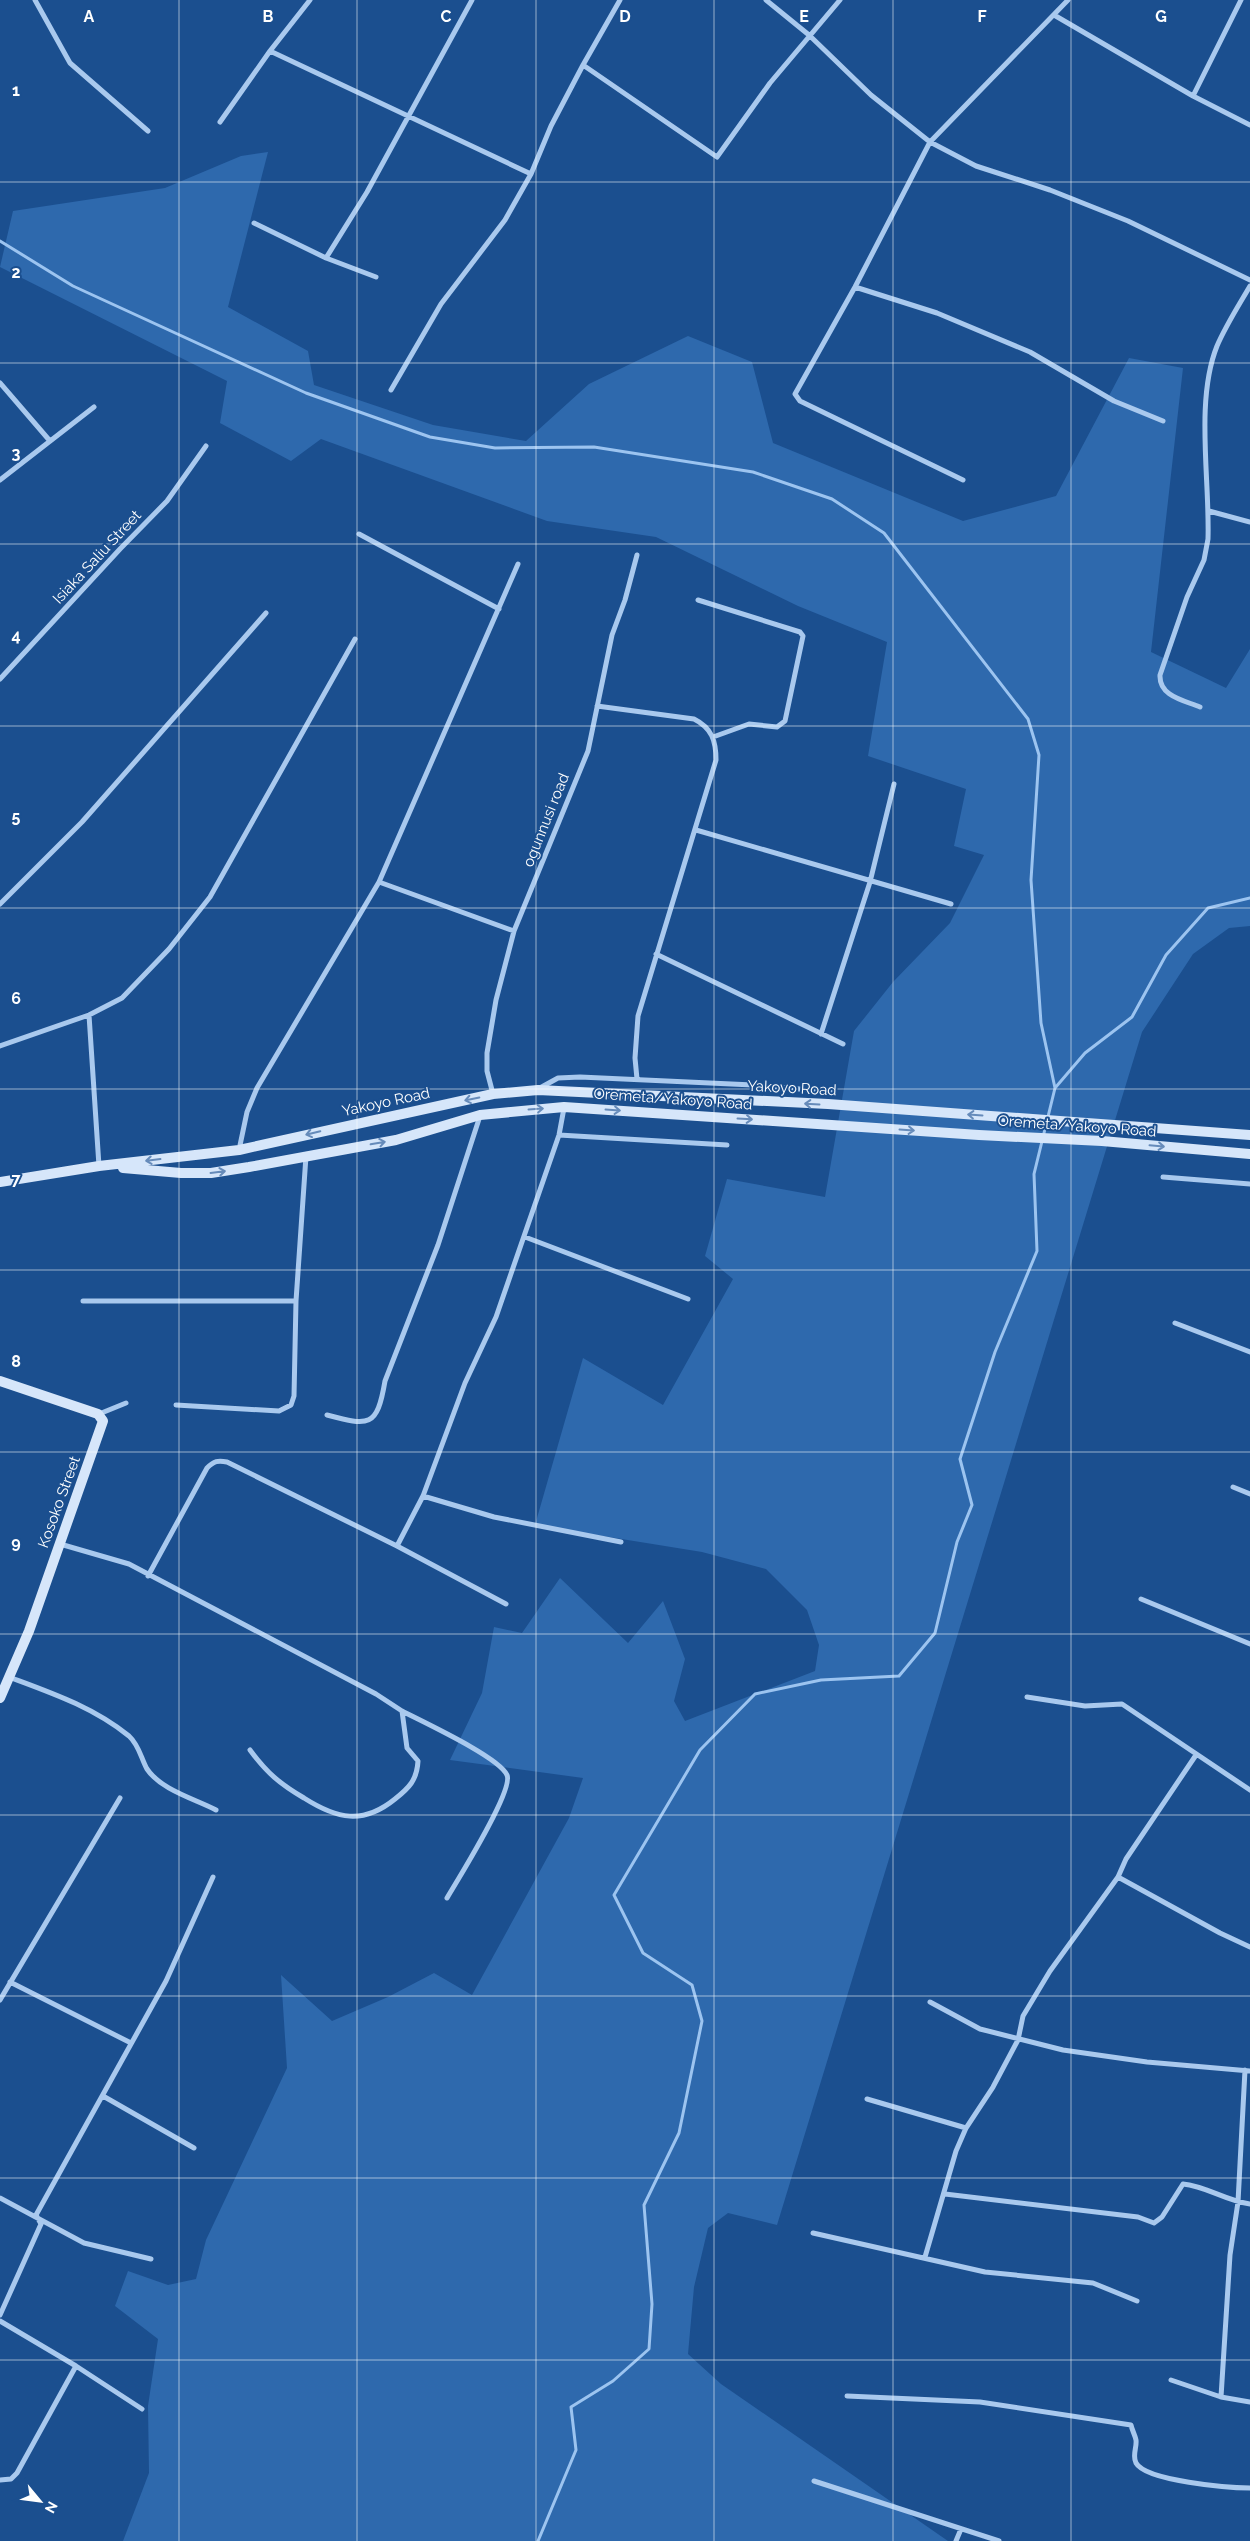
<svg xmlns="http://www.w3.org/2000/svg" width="1250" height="2541" font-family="Raleway,sans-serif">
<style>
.green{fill:#2e69ad}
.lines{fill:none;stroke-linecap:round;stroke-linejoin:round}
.stream{stroke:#9cc4f0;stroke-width:3}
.street{stroke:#a9c9ee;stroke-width:5}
.secondary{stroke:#d6e6fa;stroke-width:10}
.oneway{stroke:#668bba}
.grid{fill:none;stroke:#fff;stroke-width:1;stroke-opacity:0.55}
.labels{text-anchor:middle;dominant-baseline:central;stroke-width:4;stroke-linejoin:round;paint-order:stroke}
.street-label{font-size:15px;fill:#fff;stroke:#1b4f8f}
.grid-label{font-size:16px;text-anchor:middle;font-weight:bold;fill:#fff;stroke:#1b4f8f;stroke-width:4;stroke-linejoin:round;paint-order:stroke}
</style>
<rect width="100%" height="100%" fill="#1b4f8f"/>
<!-- green -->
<path class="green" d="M268 152 228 307 308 351 314 385 433 425 526 441 589 384 688 336 752 362 773 443 963 521 1056 496 1129 358 1183 368 1151 652 1226 688 1250 649V926L1229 928 1193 954 1142 1032 777 2225 728 2213 708 2228 694 2287 688 2354 721 2384 948 2541H123L149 2473 148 2406 158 2339 115 2306 128 2271 168 2285 196 2279 206 2240 287 2068 281 1975 332 2021 388 1997 434 1973 472 1995 569 1818 583 1778 450 1760 482 1693 494 1627 522 1633 560 1578 628 1643 663 1601 685 1659 674 1701 685 1721 815 1671 819 1645 807 1610 766 1569 702 1552 535 1525 583 1358 663 1405 733 1279 705 1256 727 1179 825 1197 854 1031 893 982 950 923 984 855 954 846 966 789 868 756 887 642 798 606 656 537 547 521 321 439 291 461 220 423 227 381 0 267 13 211 165 188 241 156Z"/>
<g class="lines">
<!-- stream -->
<path class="stream" d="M0 241 73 286 306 393 430 437 495 448 594 447 753 472 832 499 884 533 1028 719 1039 755 1031 880 1041 1023 1055 1088
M538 2541 576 2450 571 2407 613 2381 649 2349 652 2304 644 2205 679 2133 702 2021 692 1985 643 1953 614 1895 700 1750 755 1694 821 1680 899 1676 935 1633 957 1542 972 1505 960 1459 995 1352 1037 1251 1034 1174 1055 1088 1085 1053 1132 1017 1166 955 1208 908 1250 898"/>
<!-- street -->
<path class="street" d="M35 0 70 63 148 131
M766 0 809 35 871 95 930 142 976 166 1050 190 1128 221 1250 280
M1054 15 1193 96 1250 125
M270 51 531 174
M583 65 717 157 770 83 840 0
M1193 96 1241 0
M220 122 270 51 310 0
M254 223 326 258
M376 277 326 258 367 192 472 0
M855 287 937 313 1030 352 1114 401 1163 421
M0 383 50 441
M391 390 441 304 505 220 531 174 551 126 583 65 620 0
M0 480 94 407
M963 480 800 401 795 394 855 287 930 142 1068 0
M1209 511 1250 522
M359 534 499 609
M698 600 800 632 803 636 785 721 777 727 749 724 713 737
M0 679 120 549 167 501 206 446
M597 706 694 719C712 728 716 741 716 760L638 1016 635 1058 637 1079
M1200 707C1183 700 1159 696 1160 675L1187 597 1204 560 1208 539C1210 480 1195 401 1217 346 1226 325 1239 305 1250 286
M696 830 951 904
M379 882 514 931
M0 904 82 822 266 613
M656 954 843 1044
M89 1015 99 1166
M821 1034 870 882 894 784
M0 1046 89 1015 122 998 169 949 210 897 355 639
M538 1089 558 1078 580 1077 753 1085 834 1092
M493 1094 487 1071V1053L496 1000 514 931 588 751 612 635 625 600 637 555
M559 1135 727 1145
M239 1150 247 1112 257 1088 379 882 518 564
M1163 1177 1250 1184
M525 1237 688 1299
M83 1301H296
M1175 1323 1250 1352
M176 1405 279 1411 291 1405 294 1396 296 1301 306 1156
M99 1414 126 1403
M327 1415C369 1426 377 1428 385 1381L438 1245 480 1116
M1233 1487 1250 1494
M423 1496 494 1517 621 1542
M60 1544 129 1564 376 1694 402 1711 407 1748 418 1761C417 1780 409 1788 395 1799 363 1825 337 1819 304 1798 280 1784 267 1773 250 1750
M397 1546 423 1496 465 1383 496 1317 559 1135 564 1108
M148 1576 207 1468C214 1461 218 1460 227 1462L397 1546 506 1604
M1141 1599 1250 1644
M9 1677C52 1693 93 1707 129 1736 139 1745 141 1758 147 1769 161 1790 195 1799 216 1810
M1027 1697 1085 1706 1122 1704 1250 1790
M402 1711C423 1722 499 1757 507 1775 514 1790 457 1881 447 1898
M1118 1877 1220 1933 1250 1947
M10 1982 131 2043
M0 2000 120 1798
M930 2002 980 2029 1063 2050 1147 2062 1250 2071
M103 2096 194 2148
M867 2099 966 2128
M945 2194 1138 2217 1154 2223 1162 2217 1183 2184C1206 2186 1226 2201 1250 2204
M0 2198 84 2243 151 2259
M813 2233 985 2272 1093 2283 1137 2301
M925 2257 956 2151 966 2128 993 2087 1018 2040 1023 2016 1050 1971 1118 1877 1126 1859 1196 1755
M0 2315 41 2224 36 2215 166 1981 213 1877
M0 2321 76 2366 142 2409
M1171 2380 1221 2397 1250 2402
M847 2396 980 2402 1131 2425C1132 2430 1135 2435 1136 2440 1137 2448 1132 2455 1136 2463 1146 2481 1229 2488 1250 2488
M1221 2397 1230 2255 1238 2202 1245 2070
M0 2480 11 2479 17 2473 76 2366
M814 2481 999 2541
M956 2541 961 2529"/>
<!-- secondary -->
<path class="secondary" d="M123 1168 181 1173H211L249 1167 396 1140 480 1115 564 1107 979 1135 1102 1141 1250 1154
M0 1182 99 1166 239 1150 493 1094 538 1090 828 1104 1250 1135
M0 1381 98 1414 103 1421 29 1631 0 1698"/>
</g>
<!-- one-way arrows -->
<defs><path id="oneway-shaft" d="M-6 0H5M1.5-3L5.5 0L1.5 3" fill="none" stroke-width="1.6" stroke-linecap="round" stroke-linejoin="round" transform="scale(1.25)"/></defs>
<g class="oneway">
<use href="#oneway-shaft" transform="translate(472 1099) rotate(168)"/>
<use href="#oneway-shaft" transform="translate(812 1104) rotate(-177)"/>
<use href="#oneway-shaft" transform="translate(536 1109) rotate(-4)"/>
<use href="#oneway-shaft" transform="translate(613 1110) rotate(4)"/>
<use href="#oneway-shaft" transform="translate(975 1115) rotate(-176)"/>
<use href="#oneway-shaft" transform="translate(745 1119) rotate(3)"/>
<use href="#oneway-shaft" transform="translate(907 1130) rotate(4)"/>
<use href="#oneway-shaft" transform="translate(313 1133) rotate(167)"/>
<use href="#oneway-shaft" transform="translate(378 1143) rotate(-10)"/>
<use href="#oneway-shaft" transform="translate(1157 1146) rotate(5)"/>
<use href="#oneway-shaft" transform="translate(153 1160) rotate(173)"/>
<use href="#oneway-shaft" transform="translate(218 1172) rotate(-7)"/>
</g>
<!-- grid -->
<path class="grid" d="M179 0V2541M357 0V2541M536 0V2541M714 0V2541M893 0V2541M1071 0V2541M0 182H1250M0 363H1250M0 544H1250M0 726H1250M0 908H1250M0 1089H1250M0 1270H1250M0 1452H1250M0 1634H1250M0 1815H1250M0 1996H1250M0 2178H1250M0 2360H1250"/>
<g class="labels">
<!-- street labels -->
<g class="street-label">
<text transform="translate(97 557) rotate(-47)">Isiaka Saliu Street</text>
<text transform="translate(546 820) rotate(-68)">ogunnusi road</text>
<text transform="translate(792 1088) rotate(3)">Yakoyo Road</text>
<text transform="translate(673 1099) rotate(4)">Oremeta/Yakoyo Road</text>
<text transform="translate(386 1102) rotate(-12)">Yakoyo Road</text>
<text transform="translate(1077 1126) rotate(4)">Oremeta/Yakoyo Road</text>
<text transform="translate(59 1502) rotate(-70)">Kosoko Street</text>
</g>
</g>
<g class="grid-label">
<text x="89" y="22">A</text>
<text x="268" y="22">B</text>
<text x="446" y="22">C</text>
<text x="625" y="22">D</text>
<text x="804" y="22">E</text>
<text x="982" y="22">F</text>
<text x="1161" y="22">G</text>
<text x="16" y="96">1</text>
<text x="16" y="278">2</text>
<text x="16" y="459">3</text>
<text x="16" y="641">4</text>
<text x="16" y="822">5</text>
<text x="16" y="1004">6</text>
<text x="16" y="1185">7</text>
<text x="16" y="1367">8</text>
<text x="16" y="1548">9</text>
</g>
<!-- north arrow -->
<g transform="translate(40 2501) rotate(119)" stroke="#1b4f8f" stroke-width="4" paint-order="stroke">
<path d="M0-4L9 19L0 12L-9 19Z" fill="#ffffff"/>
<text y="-8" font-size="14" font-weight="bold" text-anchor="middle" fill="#ffffff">N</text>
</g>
</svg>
